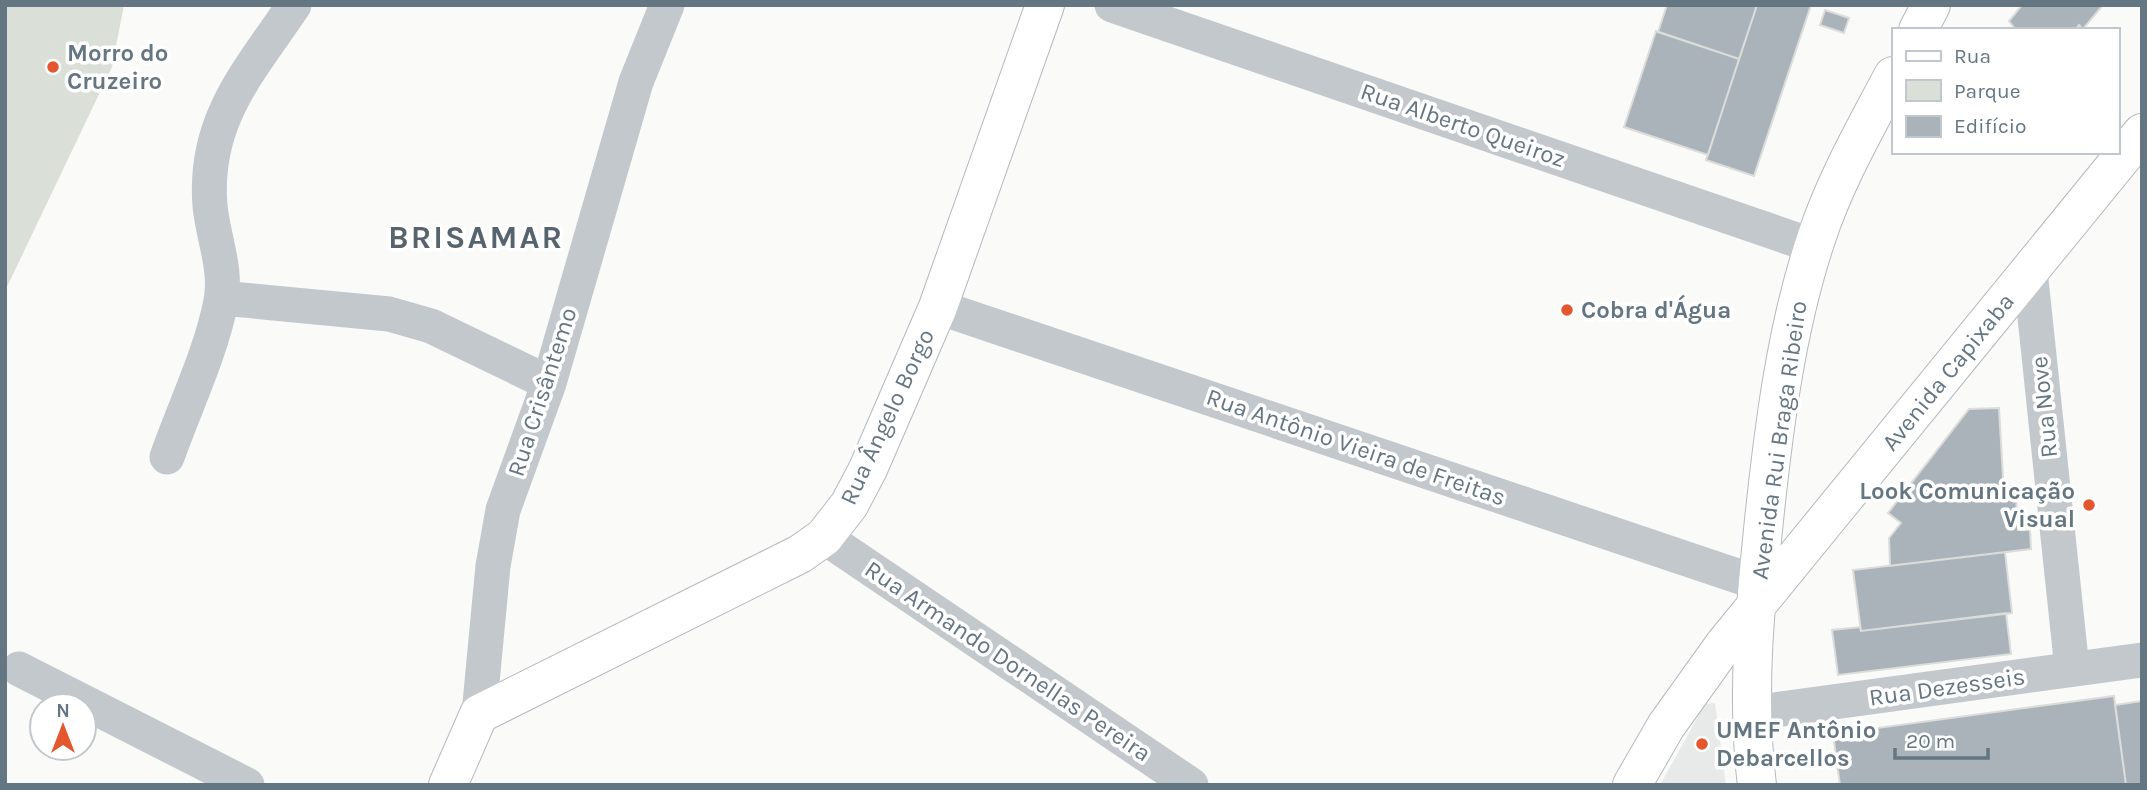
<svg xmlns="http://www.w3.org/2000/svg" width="2147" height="790" font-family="Karla,sans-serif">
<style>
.built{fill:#e8e9e9}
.green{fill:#dadfd7}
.building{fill:#aab3b9;stroke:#dcdcda;stroke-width:2}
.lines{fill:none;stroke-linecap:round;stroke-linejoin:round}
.secondary-casing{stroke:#b3babf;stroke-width:40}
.street{stroke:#c3c8cc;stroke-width:35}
.secondary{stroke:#fff;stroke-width:38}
.poi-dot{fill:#e4572e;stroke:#fff;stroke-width:2.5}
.labels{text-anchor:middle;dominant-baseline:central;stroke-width:7;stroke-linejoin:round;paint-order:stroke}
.poi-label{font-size:24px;font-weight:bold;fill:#657683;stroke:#fff;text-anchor:start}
.street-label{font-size:24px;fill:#657683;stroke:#fff}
.district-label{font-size:32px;font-weight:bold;letter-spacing:2px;fill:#57646e;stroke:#fff}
</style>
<rect width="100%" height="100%" fill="#fafaf8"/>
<!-- built -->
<path class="built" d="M1715 703 1726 785H1660L1705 704Z"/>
<!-- green -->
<path class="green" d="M5 5H124L112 67 5 291Z"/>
<!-- building -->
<path class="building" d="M1667 5H1757L1739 59 1658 32Z
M1757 5H1811L1754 176 1706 160Z
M2022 5H2103L2083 29 2079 25 2075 30H2016L2009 21Z
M1825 10 1849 18 1844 33 1820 25Z
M1656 31 1739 59 1708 155 1624 127Z
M1999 408 2004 495H2016L2018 530H2030L2031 549 1890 566 1889 538 1901 523 1888 513 1969 409Z
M2005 552 2012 613 1861 631 1853 570Z
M2006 613 2011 654 1838 675 1832 630 1860 627 1861 631Z
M2114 696 2126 785H1840L1833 734Z
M2142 701V785H2126L2115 705Z"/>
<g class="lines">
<defs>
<path id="secondary" d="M1918 30 1931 5
M448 785 479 714 800 554 824 537 849 505 868 469 938 307 1045 5
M1632 785 1666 726 1724 645 2142 133
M1757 785C1746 696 1755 608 1764 520 1774 426 1786 329 1816 239 1835 181 1865 129 1893 76"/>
</defs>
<!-- secondary casing -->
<use href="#secondary" class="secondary-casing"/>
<!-- street -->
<path class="street" d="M1112 5 1814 246
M2030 270 2072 669
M222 298 389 314 431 326 549 383
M938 307 1773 588
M167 457C185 406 211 353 221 301 227 269 213 237 210 206 203 120 249 72 294 5
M824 537 1191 785
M19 669 247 785
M1752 713 2142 660
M479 714 493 566 503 510 549 383 636 82 667 5"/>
<!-- secondary -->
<use href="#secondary" class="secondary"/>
</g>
<!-- markers -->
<g class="poi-dot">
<circle cx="53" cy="67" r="7"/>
<circle cx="1567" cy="310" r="7"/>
<circle cx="2089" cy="505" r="7"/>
<circle cx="1702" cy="744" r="7"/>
</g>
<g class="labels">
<!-- poi labels -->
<g class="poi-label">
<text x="67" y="53">Morro do<tspan x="67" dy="28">Cruzeiro</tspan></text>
<text x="1581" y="310">Cobra d'Água</text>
<text x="2075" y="491" text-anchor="end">Look Comunicação<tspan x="2075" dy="28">Visual</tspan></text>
<text x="1716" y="730">UMEF Antônio<tspan x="1716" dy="28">Debarcellos</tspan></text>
</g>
<!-- street labels -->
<g class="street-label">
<text transform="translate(1463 125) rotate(19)">Rua Alberto Queiroz</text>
<text transform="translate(1948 372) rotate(-51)">Avenida Capixaba</text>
<text transform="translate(542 392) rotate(-72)">Rua Crisântemo</text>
<text transform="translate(2044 407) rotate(-96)">Rua Nove</text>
<text transform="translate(887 417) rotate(-65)">Rua Ângelo Borgo</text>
<text transform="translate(1779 440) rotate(-82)">Avenida Rui Braga Ribeiro</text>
<text transform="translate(1356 447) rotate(19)">Rua Antônio Vieira de Freitas</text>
<text transform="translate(1008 661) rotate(34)">Rua Armando Dornellas Pereira</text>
<text transform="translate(1947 687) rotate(-8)">Rua Dezesseis</text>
</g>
<!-- district labels -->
<g class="district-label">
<text x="476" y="237">BRISAMAR</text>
</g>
</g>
<!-- border -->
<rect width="2147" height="790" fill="none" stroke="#657683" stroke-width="14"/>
<!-- legend -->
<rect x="1892" y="28" width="228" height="126" fill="#ffffff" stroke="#c1c8cd" stroke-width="2"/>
<rect x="1906" y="51" width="35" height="10" fill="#ffffff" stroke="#c1c8cd" stroke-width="2"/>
<text x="1954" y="63" font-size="21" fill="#657683">Rua</text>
<rect x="1906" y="80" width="35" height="21" fill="#dadfd7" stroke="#c1c8cd" stroke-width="2"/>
<text x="1954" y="98" font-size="21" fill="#657683">Parque</text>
<rect x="1906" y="116" width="35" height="21" fill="#aab3b9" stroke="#c1c8cd" stroke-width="2"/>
<text x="1954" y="133" font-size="21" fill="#657683">Edifício</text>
<!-- north arrow -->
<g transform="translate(63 727)"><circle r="33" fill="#ffffff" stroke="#c1c8cd" stroke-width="2"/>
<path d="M0-5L12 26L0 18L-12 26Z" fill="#e4572e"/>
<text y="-10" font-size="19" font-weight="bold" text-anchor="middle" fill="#657683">N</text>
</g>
<!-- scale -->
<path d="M1895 748v10h93v-10" fill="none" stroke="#657683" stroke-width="3.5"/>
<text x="1906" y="748" font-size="21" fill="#657683" stroke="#ffffff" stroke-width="5" paint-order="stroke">20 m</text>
</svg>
